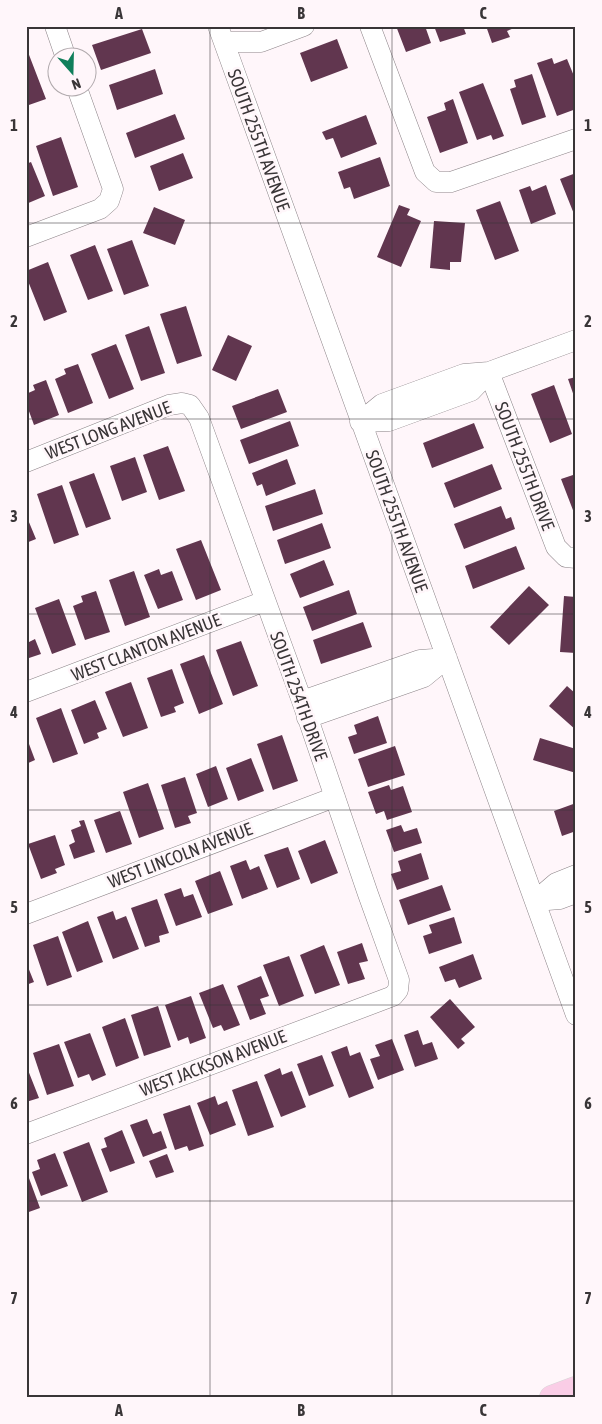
<svg xmlns="http://www.w3.org/2000/svg" width="602" height="1424" font-family="'Asap Condensed',sans-serif">
<style>
.building{fill:#61364f}
.lines{fill:none;stroke-linecap:round;stroke-linejoin:round}
.minor-casing{stroke:#8c8488;stroke-width:21}
.major-casing{stroke:#d7d7d7;stroke-width:26}
.minor{stroke:#fff;stroke-width:20}
.major{stroke:#facde6;stroke-width:25}
.grid{fill:none;stroke:#393537;stroke-width:1;stroke-opacity:0.55}
.labels{text-anchor:middle;dominant-baseline:central;stroke-width:5;stroke-linejoin:round;paint-order:stroke}
.street-label{font-size:18px;fill:#393537;stroke:#fff6fa}
.neatline{fill:none;stroke:#393537;stroke-width:2}
.grid-label{font-size:16px;text-anchor:middle;font-weight:bold;fill:#393537}
</style>
<rect width="100%" height="100%" fill="#fff6fa"/>
<!-- building -->
<path class="building" d="M396 26H425L431 43 406 52Z
M434 26H463L466 34 440 42Z
M486 26H519L507 31 510 37 492 43Z
M142 29 151 53 101 70 92 45Z
M337 39 348 68 311 82 300 53Z
M26 47 46 99 26 106Z
M552 58 554 64 567 59 576 81V109L557 116 537 63Z
M155 69 163 94 117 110 109 85Z
M532 74 546 117 522 125 510 89 516 87 514 80Z
M483 83 504 136 493 140 491 135 477 140 459 92Z
M453 99 468 143 440 153 427 117 446 110 444 103Z
M175 114 185 139 135 158 126 133Z
M366 115 377 144 341 158 333 138 326 140 322 132Z
M61 137 78 187 53 196 36 146Z
M183 153 193 178 159 191 150 166Z
M380 157 390 186 354 199 350 187 344 189 338 172Z
M31 162 45 196 26 204V164Z
M576 173V219L560 179Z
M546 185 556 214 531 224 519 190 530 186 532 191Z
M500 201 519 251 495 260 476 210Z
M399 205 410 209 407 215 421 221 401 267 377 257Z
M154 207 185 220 175 245 143 233Z
M434 221 465 223 461 262H450V270L430 268Z
M132 240 149 286 124 295 107 249Z
M95 245 113 291 88 300 70 255Z
M48 262 67 312 44 321 26 276V271Z
M186 306 202 356 177 364 160 314Z
M149 326 165 373 141 381 125 335Z
M228 335 252 346 236 381 212 370Z
M116 344 134 389 109 399 91 354Z
M78 364 93 403 68 413 55 379 66 374 64 369Z
M576 377V399H575L568 379Z
M46 380 59 415 34 425 26 403V394L35 390 33 385Z
M554 385 572 434 550 443 531 394Z
M278 389 287 412 241 429 232 406Z
M290 421 299 446 249 464 240 440Z
M474 423 484 448 432 468 423 443Z
M168 446 185 491 159 500 143 455Z
M135 457 147 492 122 501 110 466Z
M287 459 296 484 266 496 262 484 257 486 252 473Z
M492 464 502 489 454 508 444 483Z
M94 473 111 519 86 528 69 482Z
M576 474V518L561 479Z
M62 485 79 535 54 544 37 494Z
M315 489 323 514 273 531 265 506Z
M501 506 506 519 511 517 515 529 464 549 454 524Z
M26 515 36 539 26 543Z
M322 523 331 548 285 564 277 540Z
M201 540 221 590 196 600 176 549Z
M516 546 525 569 473 589 465 566Z
M324 560 334 585 300 598 290 574Z
M159 569 161 575 172 571 183 600 158 609 144 575Z
M134 571 150 617 125 626 109 580Z
M529 586 549 605 509 645 490 627Z
M349 590 357 614 312 631 303 607Z
M96 591 110 632 85 640 73 606 83 602 81 596Z
M564 596 576 597V653L560 652Z
M59 599 76 645 52 654 35 608Z
M363 622 372 647 321 664 313 640Z
M26 634 29 642 35 639 41 654 26 659Z
M241 641 258 686 233 696 216 650Z
M204 655 223 704 199 714 180 664Z
M172 669 184 703 174 707 176 712 161 717 147 678Z
M131 682 148 728 123 737 105 692Z
M567 686 576 694V730L549 706Z
M95 700 107 729 97 733 99 738 84 744 71 710Z
M61 708 78 754 53 763 36 718Z
M378 716 387 743 354 754 348 737 357 734 354 725Z
M282 735 298 781 273 790 257 744Z
M26 736 35 760 26 764Z
M540 738 576 749V773L533 760Z
M395 746 405 775 368 787 358 759Z
M251 758 264 791 238 801 226 768Z
M216 766 228 799 208 807 196 774Z
M185 777 197 813 188 816 191 823 175 828 161 785Z
M148 783 164 829 139 838 123 792Z
M389 785 391 790 403 786 412 812 387 820 384 811 376 814 368 792Z
M576 803V831L562 836 554 811Z
M120 811 132 844 106 853 94 820Z
M84 820 95 852 74 859 69 845 75 842 71 830 81 826 79 821Z
M401 825 404 832 417 828 422 843 394 852 386 830Z
M55 835 65 865 55 869 57 873 41 879 28 844Z
M325 840 338 873 311 884 298 851Z
M288 847 300 879 277 888 264 855Z
M421 853 429 879 397 890 391 874 401 871 398 861Z
M246 860 250 870 259 866 268 889 242 899 230 866Z
M220 871 233 905 208 914 195 881Z
M442 885 451 910 408 925 399 900Z
M181 888 184 897 193 894 202 917 176 926 164 894Z
M157 899 169 933 159 936 160 942 145 947 131 908Z
M113 911 116 920 126 916 139 949 113 959 97 917Z
M454 917 462 943 429 954 423 936 432 933 429 925Z
M88 921 103 962 77 972 62 932Z
M58 936 72 977 47 986 33 945Z
M362 943 368 961 359 963 365 979 348 984 337 952Z
M324 945 340 985 315 994 300 955Z
M473 954 482 979 459 988 455 979 445 982 439 967Z
M289 956 304 996 279 1006 263 965Z
M26 962 34 982 26 985Z
M261 976 269 996 260 999 266 1014 250 1020 237 986Z
M223 984 240 1025 224 1031 221 1025 213 1028 199 993Z
M191 996 206 1038 190 1044 188 1037 178 1041 165 1005Z
M450 999 475 1027 461 1039 465 1043 458 1049 430 1017Z
M158 1006 171 1047 144 1056 131 1015Z
M125 1018 139 1058 116 1067 102 1027Z
M418 1030 423 1045 432 1042 438 1059 415 1067 404 1035Z
M90 1033 106 1075 92 1081 89 1074 78 1078 64 1042Z
M392 1039 404 1070 378 1080 370 1059 380 1056 375 1045Z
M59 1044 74 1086 47 1095 33 1053Z
M347 1046 350 1056 360 1052 374 1088 349 1098 331 1052Z
M322 1055 334 1086 309 1096 297 1064Z
M26 1065 39 1098 26 1102Z
M280 1068 282 1075 292 1071 306 1107 281 1117 264 1075Z
M257 1081 274 1127 248 1136 232 1090Z
M215 1096 218 1105 227 1101 236 1125 210 1135 197 1103Z
M190 1105 204 1146 189 1151 187 1146 175 1150 163 1114Z
M147 1119 153 1134 161 1131 167 1148 143 1157 130 1125Z
M122 1130 135 1163 110 1172 101 1149 107 1147 104 1138Z
M89 1142 108 1192 82 1202 63 1152Z
M55 1153 68 1186 41 1196 32 1172 40 1169 37 1160Z
M167 1154 174 1172 156 1178 149 1161Z
M26 1170 40 1208 26 1213Z"/>
<g class="lines">
<defs>
<path id="minor" d="M55 26 66 58
M218 26 576 1015
M370 26 425 172 436 182H451L576 139
M224 42H261L304 26
M26 237 100 209 109 201 113 189 77 88
M489 372 556 547 566 557 576 558
M360 422 382 404 464 374 489 372 576 340
M360 422 389 421 471 391 489 372
M26 462 169 405 182 403 190 405 199 418 302 701 368 894 399 980 398 990 393 996 26 1134
M26 692 265 601
M302 701 420 660 447 658
M307 718 424 677 447 658
M535 901 556 883 576 875
M535 901 560 899 576 893
M26 914 335 797"/>
<path id="major" d="M552 1398 576 1389"/>
</defs>
<!-- minor casing -->
<use href="#minor" class="minor-casing"/>
<!-- major casing -->
<use href="#major" class="major-casing"/>
<!-- minor -->
<use href="#minor" class="minor"/>
<!-- major -->
<use href="#major" class="major"/>
</g>
<!-- grid -->
<path class="grid" d="M210 26V1398M392 26V1398M26 223H576M26 419H576M26 614H576M26 810H576M26 1005H576M26 1201H576"/>
<g class="labels">
<!-- street labels -->
<g class="street-label">
<text transform="translate(259 140) rotate(70)">SOUTH 255TH AVENUE</text>
<text transform="translate(108 430) rotate(-21)">WEST LONG AVENUE</text>
<text transform="translate(525 466) rotate(69)">SOUTH 255TH DRIVE</text>
<text transform="translate(397 521) rotate(70)">SOUTH 255TH AVENUE</text>
<text transform="translate(146 647) rotate(-21)">WEST CLANTON AVENUE</text>
<text transform="translate(299 696) rotate(70)">SOUTH 254TH DRIVE</text>
<text transform="translate(180 855) rotate(-21)">WEST LINCOLN AVENUE</text>
<text transform="translate(213 1063) rotate(-21)">WEST JACKSON AVENUE</text>
</g>
</g>
<!-- border -->
<rect width="602" height="1424" fill="none" stroke="#fff6fa" stroke-width="55"/>
<!-- north arrow -->
<g transform="translate(72 72) rotate(160)"><circle r="24" fill="#fff6fa" stroke="#b0a9ac"/>
<path d="M0-4L9 19L0 12L-9 19Z" fill="#107f5b"/>
<text y="-8" font-size="14" font-weight="bold" text-anchor="middle" fill="#393537">N</text>
</g>
<rect x="28" y="28" width="546" height="1368" class="neatline"/>
<g class="grid-label">
<text x="119" y="19">A</text>
<text x="301" y="19">B</text>
<text x="483" y="19">C</text>
<text x="14" y="131">1</text>
<text x="588" y="131">1</text>
<text x="14" y="327">2</text>
<text x="588" y="327">2</text>
<text x="14" y="522">3</text>
<text x="588" y="522">3</text>
<text x="14" y="718">4</text>
<text x="588" y="718">4</text>
<text x="14" y="913">5</text>
<text x="588" y="913">5</text>
<text x="14" y="1109">6</text>
<text x="588" y="1109">6</text>
<text x="14" y="1304">7</text>
<text x="588" y="1304">7</text>
<text x="119" y="1416">A</text>
<text x="301" y="1416">B</text>
<text x="483" y="1416">C</text>
</g>
</svg>
